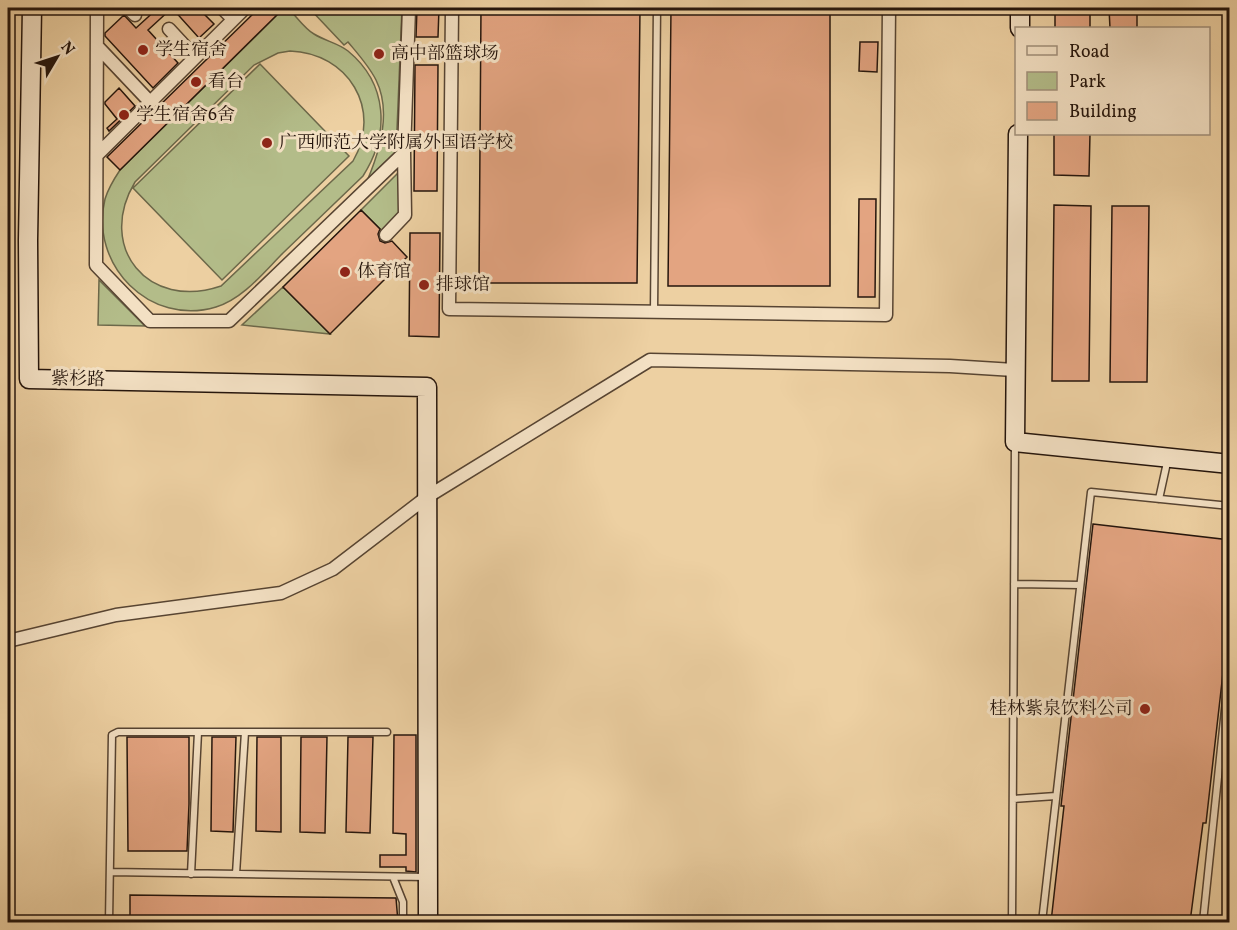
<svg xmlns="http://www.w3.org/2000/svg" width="1237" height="930" font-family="Vollkorn,'Noto Serif SC',serif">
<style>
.green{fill:#b3bc89;stroke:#6c684a;stroke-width:1.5;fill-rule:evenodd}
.building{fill:#e3a481;stroke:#25150c;stroke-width:1.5}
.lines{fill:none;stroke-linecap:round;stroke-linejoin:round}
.lane-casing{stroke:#574432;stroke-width:9}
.street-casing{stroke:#574432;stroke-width:15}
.secondary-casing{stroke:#25150c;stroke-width:21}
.lane{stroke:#f3e0c3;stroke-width:6}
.street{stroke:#f3e0c3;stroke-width:12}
.secondary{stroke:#f3e0c3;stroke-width:18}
.poi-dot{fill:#8f2418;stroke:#f3e0c3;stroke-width:2}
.labels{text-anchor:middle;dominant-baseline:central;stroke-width:6;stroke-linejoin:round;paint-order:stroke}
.poi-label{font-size:18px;fill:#25150c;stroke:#f3e0c3;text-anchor:start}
.street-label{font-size:18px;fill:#25150c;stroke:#f3e0c3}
</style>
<rect width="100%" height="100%" fill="#edd0a2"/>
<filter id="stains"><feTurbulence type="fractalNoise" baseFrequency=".00333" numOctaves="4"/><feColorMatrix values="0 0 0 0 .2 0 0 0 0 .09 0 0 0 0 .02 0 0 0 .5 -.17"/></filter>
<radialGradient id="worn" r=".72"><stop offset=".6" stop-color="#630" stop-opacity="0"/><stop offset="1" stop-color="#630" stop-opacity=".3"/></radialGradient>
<!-- green -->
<path class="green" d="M284 8H288C296 16 305 29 314 34 325 41 338 43 348 51 388 84 390 134 363 176 336 202 310 227 283 253 264 272 243 299 216 307 150 327 89 265 105 199 108 189 114 179 120 170ZM290 51C348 53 383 109 353 161L221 286C148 311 96 247 135 182L254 65 278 53Z
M309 8H402L396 153 367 181C380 151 392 112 376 80 369 66 358 54 348 42L344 45Z
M260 64 349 156 222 280 133 188Z
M400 171 401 211 382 231 361 210Z
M99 280 145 326 98 325Z
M283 287 330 334 242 325Z"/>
<!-- building -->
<path class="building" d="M158 8H198L214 24 199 38 172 8 148 30 178 63 153 88 105 36V33L124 15 136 28Z
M259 8H284L120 170 107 157Z
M417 8H439L438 37H416Z
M481 8H640L637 283H479Z
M671 8H830V286H668Z
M1055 8H1090V28H1055Z
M1109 8H1137V28H1110Z
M860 42H878L877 72 859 71Z
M415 65H438L437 191H414Z
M119 88 135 106 109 131 107 128 117 119 105 104V102Z
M1054 134H1090L1089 176 1054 175Z
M859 199H876L875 297H858Z
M1054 205 1091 206 1089 381H1052Z
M1112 206H1149L1147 382H1110Z
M361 210 380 229 378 234 380 241 385 243 392 241 407 257 330 334 283 287Z
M410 233H440L439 337 409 336Z
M1093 524 1230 540V611L1206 823H1203L1190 922H1051L1064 806H1061Z
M394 735H416V872L406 871V867H380V855H406V834L393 833Z
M127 737H189V804L187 851H128Z
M212 737H236L233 832 211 831Z
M257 737H281V832L256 831Z
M301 737H327L325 833 300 832Z
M348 737H373L370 833 346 832Z
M130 895 396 898 398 922H130Z"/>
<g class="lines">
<defs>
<path id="lane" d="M654 311 657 8
M1159 499 1168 458
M1014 584 1080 585
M1013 799 1056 796
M110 872 427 877
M191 874 198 732
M236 874 245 732
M393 877 403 902V922
M109 922 112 735 118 732H387
M1012 922 1015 443
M1042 922 1091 492 1230 506
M1203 922 1230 661"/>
<path id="street" d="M97 8 96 265 150 321H229L404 153 409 8
M128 8 135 15
M222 8 233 19
M452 8 449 309 886 315 889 8
M169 29 195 57
M97 46 150 102
M97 155 245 8
M386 235 405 215 404 153
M8 641 116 615 281 593 333 569 427 497 650 360 950 366 1014 370"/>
<path id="secondary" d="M32 8 28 240 29 379 427 387 428 922
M1020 28V8
M1018 134 1015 442 1230 464"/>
</defs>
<!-- lane casing -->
<use href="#lane" class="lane-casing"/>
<!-- street casing -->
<use href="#street" class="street-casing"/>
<!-- secondary casing -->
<use href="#secondary" class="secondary-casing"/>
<!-- lane -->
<use href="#lane" class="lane"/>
<!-- street -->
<use href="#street" class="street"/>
<!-- secondary -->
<use href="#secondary" class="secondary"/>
</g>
<!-- markers -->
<g class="poi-dot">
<circle cx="143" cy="50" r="6"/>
<circle cx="379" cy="54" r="6"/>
<circle cx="196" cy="82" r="6"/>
<circle cx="124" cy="115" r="6"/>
<circle cx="267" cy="143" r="6"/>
<circle cx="345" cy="272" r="6"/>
<circle cx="424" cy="285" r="6"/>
<circle cx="1145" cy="709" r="6"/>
</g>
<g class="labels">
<!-- poi labels -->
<g class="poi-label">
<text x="155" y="50">学生宿舍</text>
<text x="391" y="54">高中部篮球场</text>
<text x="208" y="82">看台</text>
<text x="136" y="115">学生宿舍6舍</text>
<text x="279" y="143">广西师范大学附属外国语学校</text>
<text x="357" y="272">体育馆</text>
<text x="436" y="285">排球馆</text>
<text x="1133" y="709" text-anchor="end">桂林紫泉饮料公司</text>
</g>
<!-- street labels -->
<g class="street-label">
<text transform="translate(78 380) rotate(1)">紫杉路</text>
</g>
</g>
<!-- margin -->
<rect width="1237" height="930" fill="none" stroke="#edd0a2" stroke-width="30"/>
<rect x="9" y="9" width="1219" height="912" fill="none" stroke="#25150c" stroke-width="3"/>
<rect x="15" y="15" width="1207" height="900" fill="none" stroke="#25150c" stroke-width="1.5"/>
<!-- legend -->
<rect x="1015" y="27" width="195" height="108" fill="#f3e0c3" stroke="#a18f7a" stroke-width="1.5"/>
<rect x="1027" y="46" width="30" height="9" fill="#f3e0c3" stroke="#a18f7a" stroke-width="1.5"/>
<text x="1069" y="57" font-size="18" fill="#25150c">Road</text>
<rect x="1027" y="72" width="30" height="18" fill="#b3bc89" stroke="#a18f7a" stroke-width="1.5"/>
<text x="1069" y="87" font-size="18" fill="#25150c">Park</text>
<rect x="1027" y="102" width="30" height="18" fill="#e3a481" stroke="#a18f7a" stroke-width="1.5"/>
<text x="1069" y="117" font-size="18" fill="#25150c">Building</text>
<!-- north arrow -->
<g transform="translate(57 57) rotate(51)" stroke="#f3e0c3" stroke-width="4.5" paint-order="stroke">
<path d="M0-4.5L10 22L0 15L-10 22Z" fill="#25150c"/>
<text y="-9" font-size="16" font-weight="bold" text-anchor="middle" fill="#25150c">N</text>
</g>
<rect width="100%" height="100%" filter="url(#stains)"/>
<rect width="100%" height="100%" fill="url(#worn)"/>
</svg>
